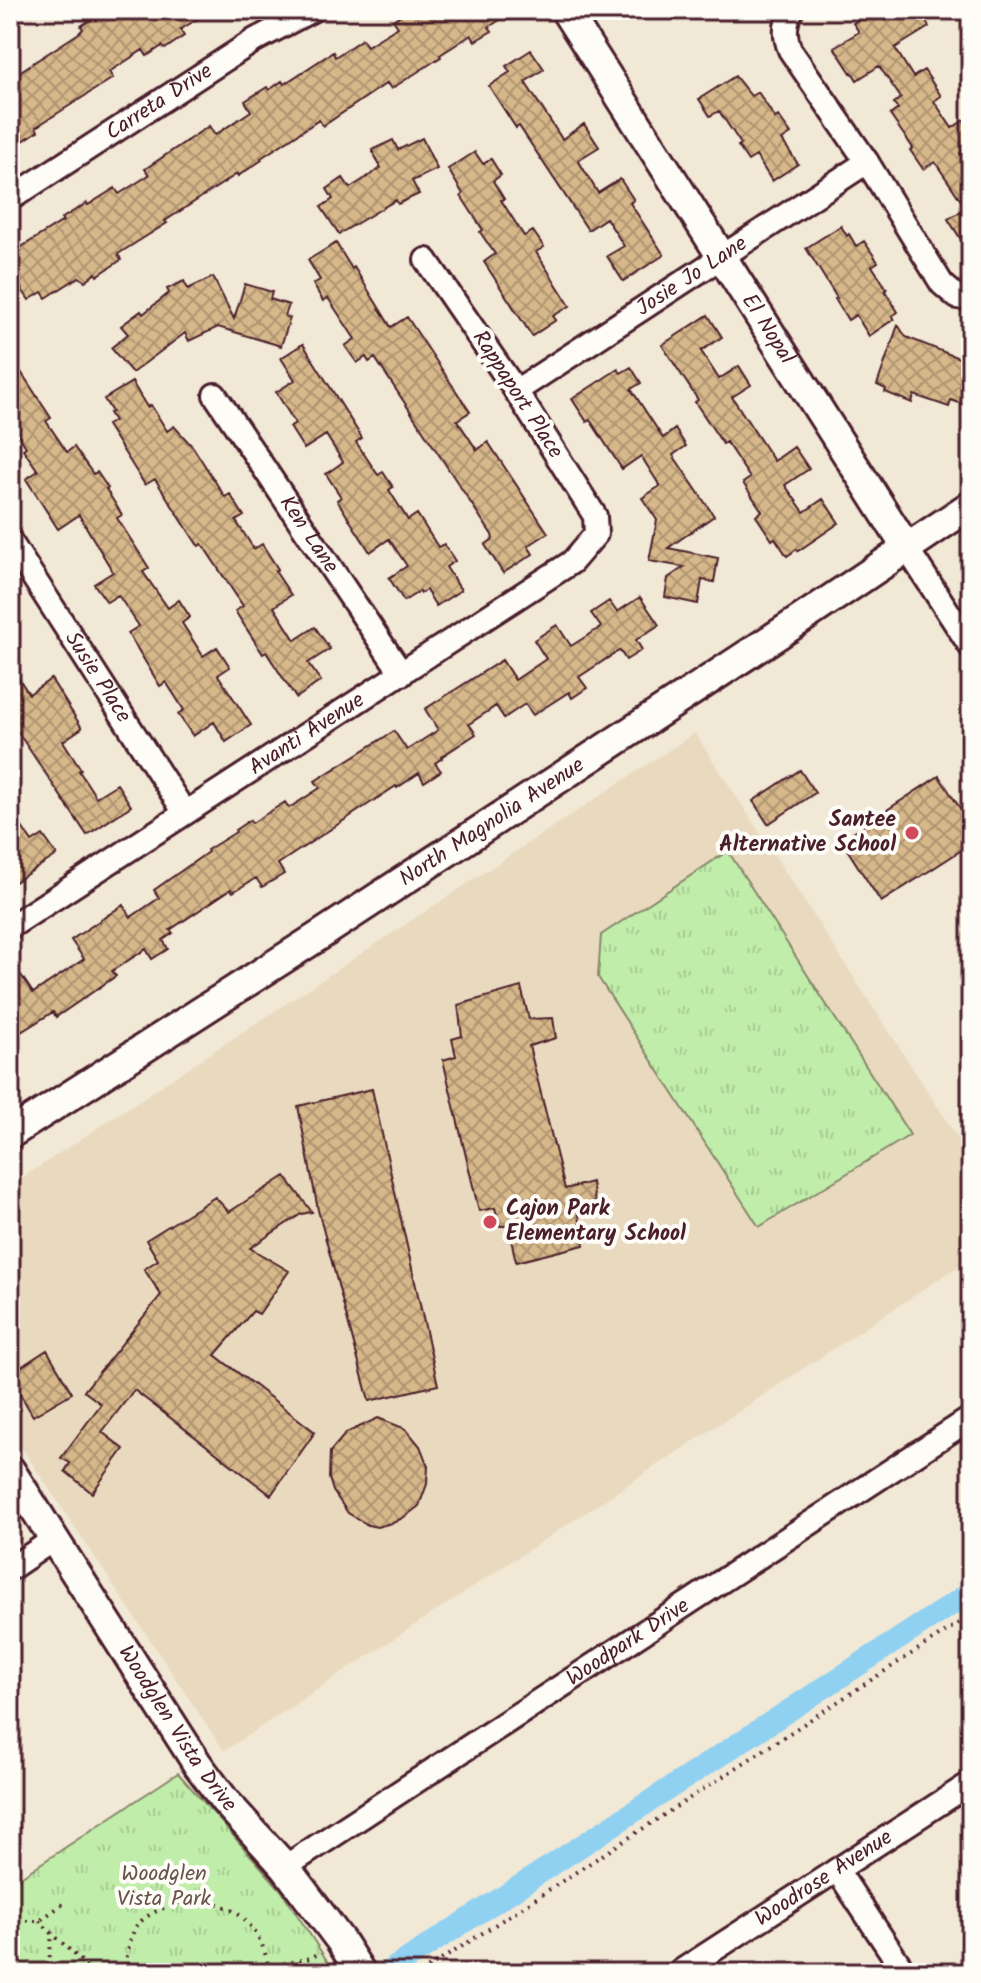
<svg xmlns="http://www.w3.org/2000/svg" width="981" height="1983" font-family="Kalam,sans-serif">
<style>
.built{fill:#e9dabf}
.park{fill:url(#park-tufts);stroke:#86866a;stroke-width:2}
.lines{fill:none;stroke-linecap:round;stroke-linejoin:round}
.canal{stroke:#90d1f2;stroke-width:22}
.building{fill:url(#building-cross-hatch);stroke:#4a1f2b;stroke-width:2}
.minor-casing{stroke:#4a1f2b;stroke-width:28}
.major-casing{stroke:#4a1f2b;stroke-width:34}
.path{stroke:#4a1f2b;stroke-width:4;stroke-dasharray:2 6;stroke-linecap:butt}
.minor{stroke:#fdfcf7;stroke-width:22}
.major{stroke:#fdfcf7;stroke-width:28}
.poi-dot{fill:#d1495b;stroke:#fdfcf7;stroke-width:3}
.labels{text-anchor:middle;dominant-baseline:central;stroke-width:8;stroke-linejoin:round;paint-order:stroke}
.street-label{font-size:22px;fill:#4a1f2b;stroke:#fdfcf7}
.poi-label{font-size:22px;font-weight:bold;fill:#4a1f2b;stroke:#fdfcf7;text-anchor:end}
.park-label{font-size:22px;fill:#68524b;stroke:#fdfcf7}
</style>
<defs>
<pattern id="park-tufts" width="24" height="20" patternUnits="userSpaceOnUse" patternTransform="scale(2)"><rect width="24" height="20" fill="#c1edaa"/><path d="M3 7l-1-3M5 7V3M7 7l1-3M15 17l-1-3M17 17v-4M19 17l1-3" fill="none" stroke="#a7cb92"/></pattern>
<pattern id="building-cross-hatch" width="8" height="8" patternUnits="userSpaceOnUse" patternTransform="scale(2)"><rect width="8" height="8" fill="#d6b88a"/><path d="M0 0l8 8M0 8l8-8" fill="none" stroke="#b09571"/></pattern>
</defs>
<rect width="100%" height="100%" fill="#f1e8d6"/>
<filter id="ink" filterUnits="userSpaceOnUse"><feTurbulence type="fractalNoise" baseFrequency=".0125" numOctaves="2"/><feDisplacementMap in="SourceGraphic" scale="16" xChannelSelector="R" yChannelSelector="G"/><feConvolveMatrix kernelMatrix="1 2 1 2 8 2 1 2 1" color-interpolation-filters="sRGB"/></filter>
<g filter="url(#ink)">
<!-- built -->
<path class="built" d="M695 733 971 1158V1258L224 1751 10 1430V1186Z"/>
<!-- park -->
<path class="park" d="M728 851 910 1135 759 1227 598 977 601 935Z
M178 1773 281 1890 335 1973H10V1884Z"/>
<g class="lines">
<!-- canal -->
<path class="canal" d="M386 1973 971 1592"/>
</g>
<!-- building -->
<path class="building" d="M105 10H211L180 30 184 36 165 49 162 46 147 56 143 50 109 72 113 78 36 127 38 131 23 141 21 138 10 145V78L79 33 83 29 81 26Z
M408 10H515L489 27 492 31 475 41 471 35 440 55 441 57 391 89 387 83 323 126 319 120 261 158 262 160 238 176 237 174 165 221 167 223 118 254 121 260 97 276 96 273 85 281 79 277 46 298 42 292 29 300 10 272V254L63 221 61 219 87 203 88 205 115 188 119 194 149 175 145 169 209 126 215 135 251 111 245 101 267 87 269 90 282 81 284 84 333 52 335 57 362 39 367 46 398 27 393 20Z
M874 10H945L926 22 929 27 895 48 913 77 924 70 941 96 934 101 952 128 964 120 971 129V145L960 153 971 168V255L948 219 966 208 935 162 923 169 910 150 913 148 890 115 898 109 894 103 901 98 879 66 857 80 852 72 851 73 834 47 859 32 853 23Z
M531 50 544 69 525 82 562 139 584 124 599 147 578 160 598 193 620 179 634 200 630 203 664 255 623 281 607 256 624 246 606 218 588 230 519 126 516 128 489 86 510 72 506 66Z
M735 76 751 96 758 92 775 118 778 116 791 134 782 140 798 164 772 181 756 156 748 161 738 146 741 144 719 111 710 116 699 99Z
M422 138 437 169 412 181 419 194 398 204 396 200 339 234 321 207 333 199 327 189 343 178 350 188 381 168 372 150 393 140 398 150Z
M475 152 483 164 491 159 501 175 493 181 504 199 501 200 524 236 533 231 544 247 536 252 570 306 553 316 556 320 532 336 484 262 495 254 480 232 483 230 461 196 463 194 448 169Z
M841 226 847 236 849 234 856 246 864 241 878 262 872 266 887 289 885 291 898 312 892 316 894 319 869 336 856 315 848 320 835 299 837 298 806 248Z
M336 243 352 269 354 267 391 327 407 317 470 412 457 420 477 450 488 442 548 533 528 546 533 554 503 573 485 545 493 539 492 535 461 488 375 358 369 362 366 357 357 363 345 346 355 339 328 298 323 301 313 284 320 280 308 260Z
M213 277 234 319 245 284 272 292 270 299 289 305 285 316 290 318 281 346 218 327 189 341 185 333 132 373 111 348 128 334 121 326 141 311 143 314 169 293 167 289 184 281 188 289Z
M708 315 722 337 701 351 719 379 739 366 751 385 732 397 774 461 794 447 809 469 785 485 804 512 823 499 839 523 798 551 797 549 787 556 775 538 772 540 756 516 762 511 743 483 750 478 726 442 723 444 695 402 698 400 662 345Z
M898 325 906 337 964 360 961 369 968 371 966 378 971 380V407L951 400 949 407 914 395 912 403 885 392 886 389 877 385Z
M303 344 362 438 356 442 378 475 383 472 393 487 389 490 408 520 417 514 438 547 444 544 455 561 446 567 461 590 436 606 426 590 421 593 420 591 404 601 389 578 407 566 389 539 370 552 354 527 337 500 341 497 326 474 343 462 326 435 304 449 290 427 295 423 276 392 295 380 281 358Z
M10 355 51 418 46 421 67 452 74 447 93 474 97 472 108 488 106 489 122 515 117 518 149 568 143 572 168 608 179 600 190 617 182 623 203 656 217 647 230 667 218 675 251 725 226 742 214 722 193 736 178 714 184 710 166 682 160 686 128 633 139 626 118 595 107 602 94 584 113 572 79 515 58 529 26 479 38 471 23 449 26 447 10 421Z
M631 367 641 383 631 389 663 438 675 429 686 446 673 455 714 516 668 548 718 558 714 582 702 580 698 604 665 597 668 578 684 567 649 561 657 520 642 498 660 486 641 456 622 469 590 420 587 422 572 399 618 369 621 373Z
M132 382 147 407 151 405 167 431 174 426 193 447 225 497 230 494 244 516 236 521 254 549 262 544 278 569 275 571 291 595 274 607 295 640 315 627 330 649 308 663 321 681 296 698 266 652 263 654 235 611 243 606 202 544 199 546 197 544 155 479 145 485 107 425 114 421 109 413 112 412 104 399Z
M640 597 659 625 636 640 642 650 626 660 620 651 617 652 579 677 587 688 572 698 569 692 533 715 525 704 504 718 496 706 469 724 476 734 441 757 442 758 435 763 441 771 424 782 419 773 397 788 396 786 278 864 284 874 262 887 256 878 233 892 231 889 170 930 173 933 163 940 168 949 152 959 146 949 112 971 116 976 56 1017 53 1012 16 1035 10 1025V982L21 975 33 993 84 959 71 940 123 905 131 917 159 898 154 890 208 852 207 850 236 832 235 830 250 820 252 823 285 802 289 808 320 788 315 781 394 731 407 750 438 730 425 709 502 660 515 680 546 659 534 640 557 625 571 646 601 627 591 613 609 601 617 612Z
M10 665 29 694 51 679 82 728 63 741 81 769 79 771 96 797 117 784 131 806 87 835 17 731 10 735Z
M800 770 815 793 768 824 753 801Z
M939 776 971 825V844L881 902 841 840Z
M10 809 32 842 43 835 57 855 10 885Z
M521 987 529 1019 553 1018 556 1038 529 1046 565 1189 592 1182 595 1203 578 1209 584 1245 516 1262 508 1226H500L495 1208 479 1211 443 1060 456 1056 452 1039 462 1036 458 1005Z
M372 1089 438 1385 369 1401 318 1210 298 1106Z
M285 1176 312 1212 301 1214 250 1248 289 1271 259 1314 253 1311 215 1355 315 1432 271 1495 134 1390 102 1432 124 1449 92 1493 65 1471 70 1463 61 1458 101 1404 84 1391 161 1295 144 1269 158 1260 146 1240 215 1197 229 1212Z
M47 1350 72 1393 33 1416 10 1377V1374Z
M378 1418 406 1429 420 1446 428 1466 427 1484 419 1506 406 1516 395 1522 377 1527 368 1525 348 1513 333 1491 329 1478 330 1452 346 1433Z"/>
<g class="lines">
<defs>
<g id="minor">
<path d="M792 10C784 23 784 36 790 50L867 162 942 284 957 297 971 299"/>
<path id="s1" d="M10 199 255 40 312 10"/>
<path id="s2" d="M516 391 867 162"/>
<path id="s3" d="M215 395 402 674"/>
<path id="s4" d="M10 541 185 813"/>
<path d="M906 547 971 647"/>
<path id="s5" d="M10 927 572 562 596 534 595 516 516 391 426 260"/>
<path d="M10 1569 54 1539"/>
<path id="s6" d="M285 1867 971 1418"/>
<path d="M837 1870 905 1973"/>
<path id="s7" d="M678 1973 971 1783"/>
</g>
<g id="major">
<path id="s8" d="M565 10 906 547"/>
<path id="s9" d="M10 1134 319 936 791 626 971 505"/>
<path id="s10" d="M10 1470 198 1765 225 1801 285 1867 340 1940 361 1973"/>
</g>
</defs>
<!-- minor casing -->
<use href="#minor" class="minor-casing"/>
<!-- major casing -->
<use href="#major" class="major-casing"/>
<!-- path -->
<path class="path" d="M10 1921H39L63 1904
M39 1921 94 1973
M268 1967 311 1958 319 1953
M48 1973 52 1933
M124 1973C126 1961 130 1935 137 1925 144 1917 159 1909 169 1906 220 1888 264 1920 269 1973
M421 1973 971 1615"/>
<!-- minor -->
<use href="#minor" class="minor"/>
<!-- major -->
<use href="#major" class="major"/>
</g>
</g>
<!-- markers -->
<g class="poi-dot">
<circle cx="912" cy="833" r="8"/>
<circle cx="490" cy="1222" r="8"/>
</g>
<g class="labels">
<!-- street labels -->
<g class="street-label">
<text stroke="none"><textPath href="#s1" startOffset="178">Carreta Drive</textPath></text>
<text stroke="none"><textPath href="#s2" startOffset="210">Josie Jo Lane</textPath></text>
<text stroke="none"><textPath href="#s8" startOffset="378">El Nopal</textPath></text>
<text transform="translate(517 395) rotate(57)">Rappaport Place</text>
<text stroke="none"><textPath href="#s3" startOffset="168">Ken Lane</textPath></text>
<text stroke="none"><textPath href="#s4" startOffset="162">Susie Place</textPath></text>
<text stroke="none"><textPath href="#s5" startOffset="354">Avanti Avenue</textPath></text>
<text stroke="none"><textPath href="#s9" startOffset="574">North Magnolia Avenue</textPath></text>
<text stroke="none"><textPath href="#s6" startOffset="410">Woodpark Drive</textPath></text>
<text stroke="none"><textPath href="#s10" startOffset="308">Woodglen Vista Drive</textPath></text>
<text stroke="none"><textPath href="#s7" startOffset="174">Woodrose Avenue</textPath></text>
</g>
<!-- poi labels -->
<g class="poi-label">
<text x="896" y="820">Santee<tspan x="896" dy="25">Alternative School</tspan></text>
<text x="506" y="1209" text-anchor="start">Cajon Park<tspan x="506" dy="25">Elementary School</tspan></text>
</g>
<!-- park labels -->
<g class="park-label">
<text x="164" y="1874">Woodglen<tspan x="164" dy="25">Vista Park</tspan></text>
</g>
</g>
<!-- margin -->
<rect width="981" height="1983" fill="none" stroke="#fdfcf7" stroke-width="40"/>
<rect x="20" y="20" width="941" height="1943" fill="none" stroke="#4a1f2b" stroke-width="3" filter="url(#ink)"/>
</svg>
